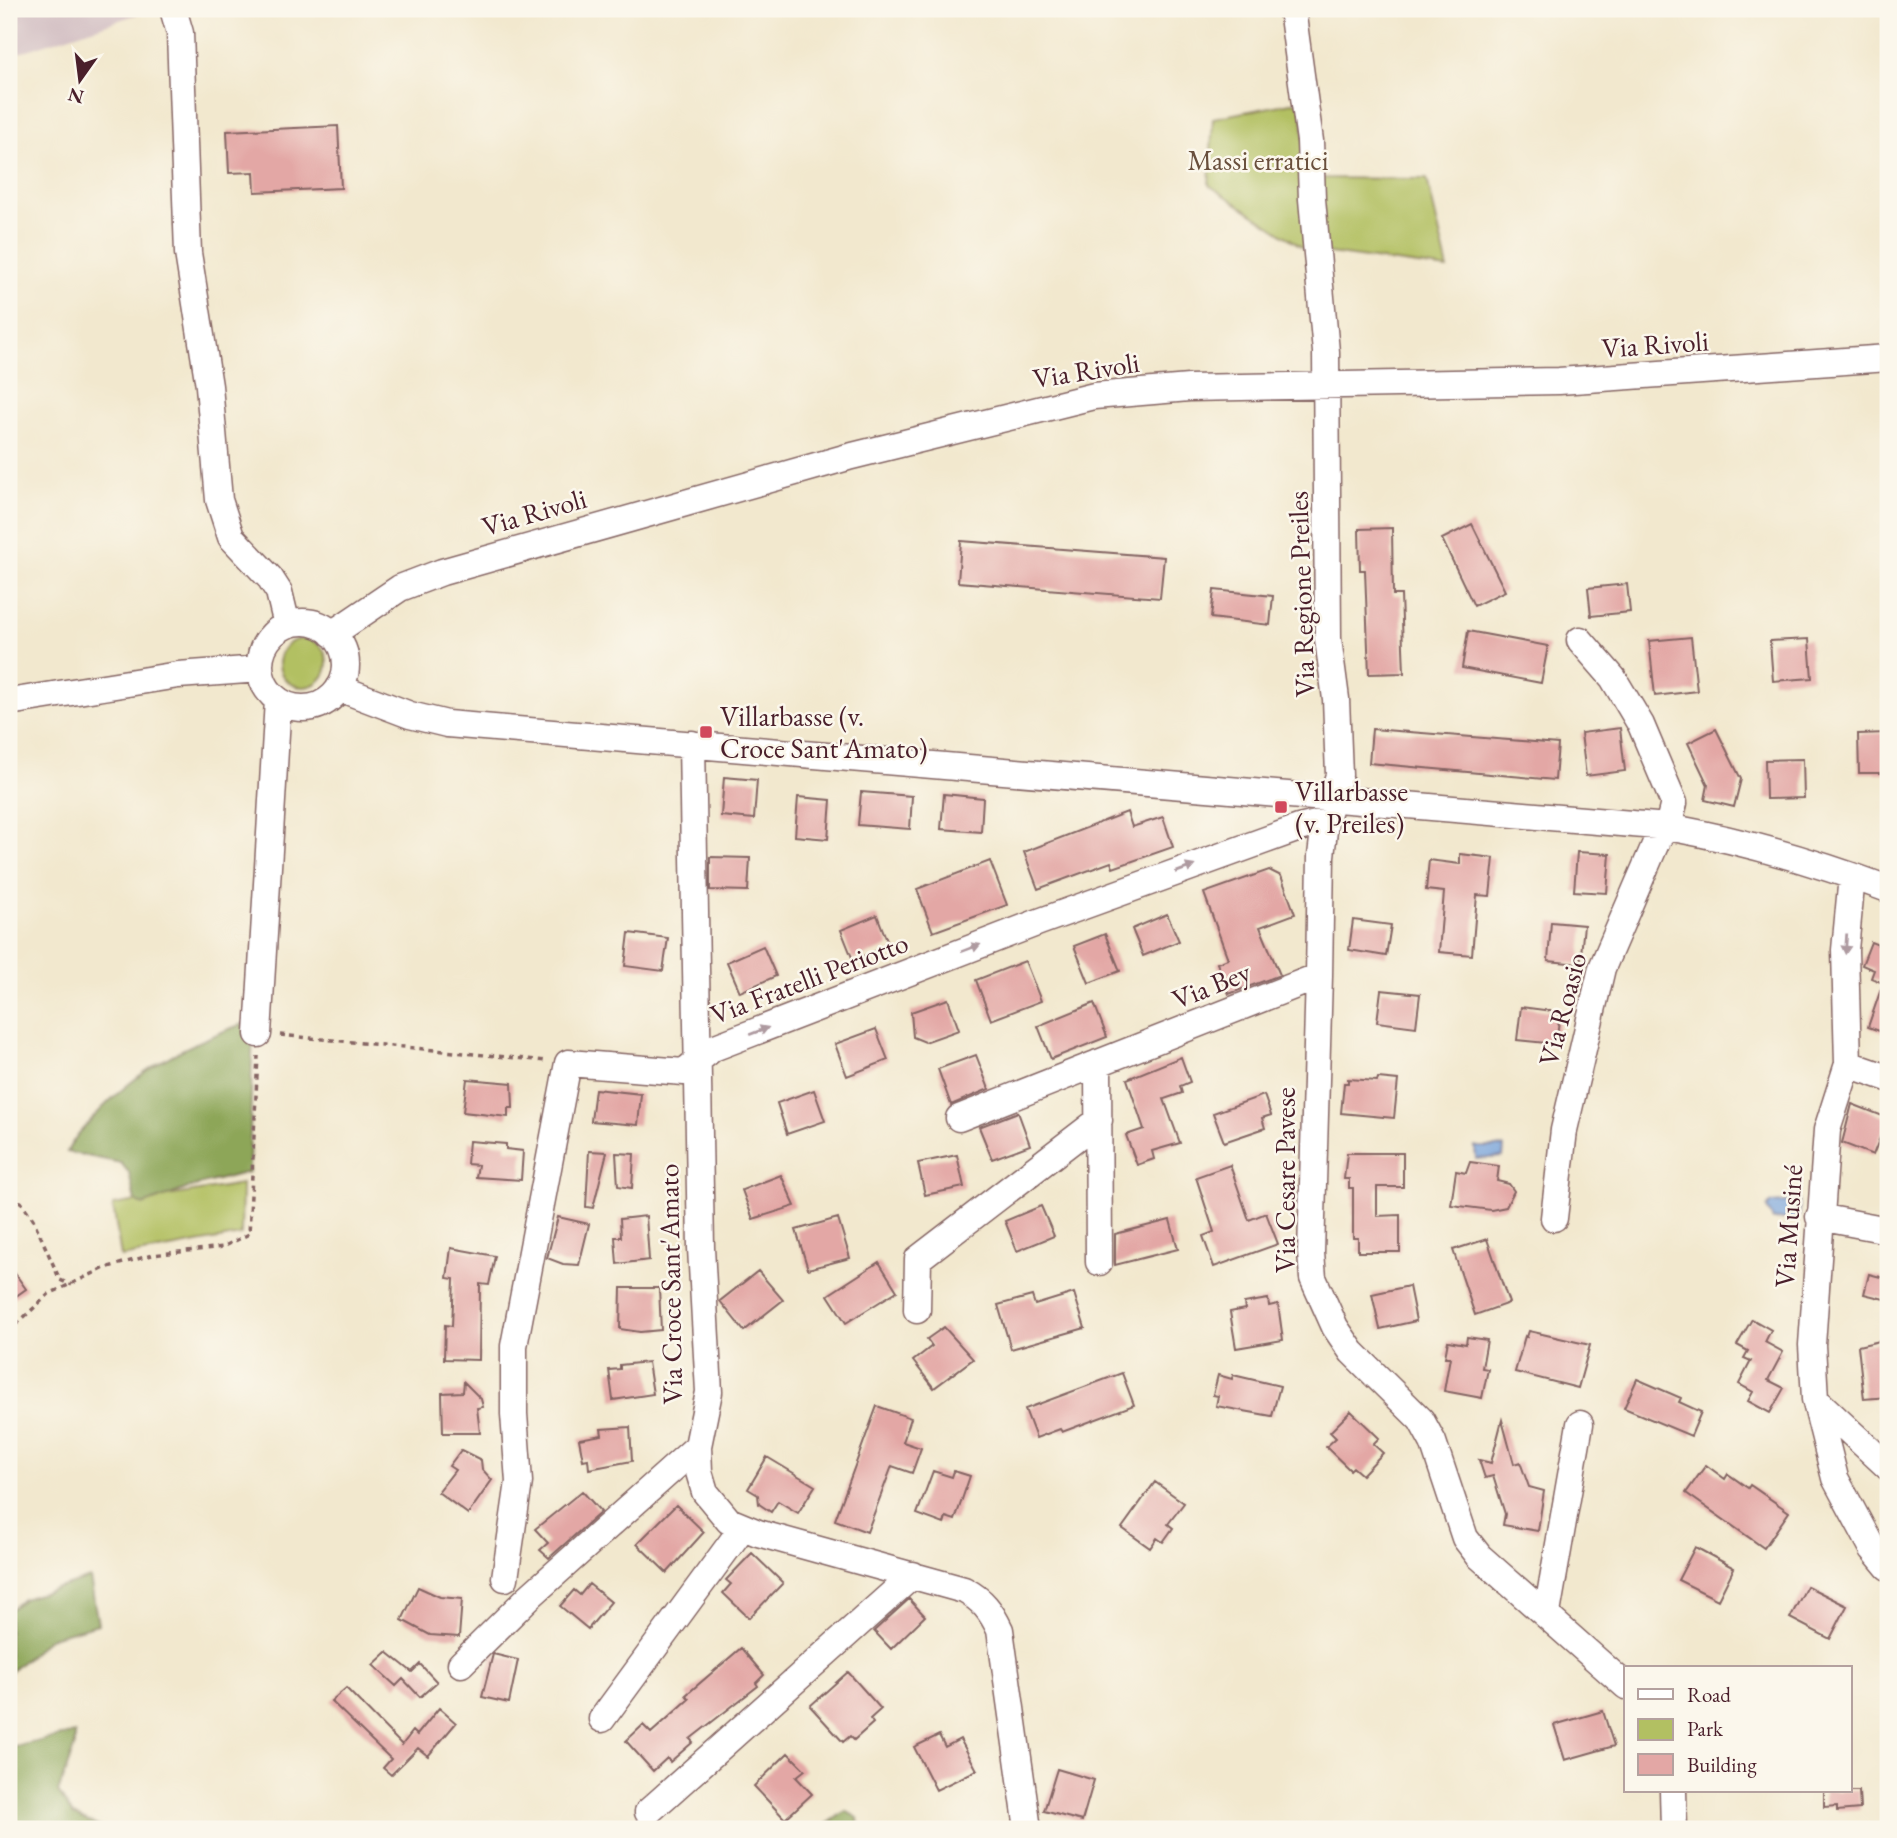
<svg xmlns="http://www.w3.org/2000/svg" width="1897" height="1838" font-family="'EB Garamond',serif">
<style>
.industrial{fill:#d2bec2}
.green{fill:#b2c062;stroke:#7e7046;stroke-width:2}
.forest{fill:#8da658;stroke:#6c6242;stroke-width:2}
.water{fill:#719fd9;stroke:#5e5f82;stroke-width:2}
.building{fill:#e3a7a5}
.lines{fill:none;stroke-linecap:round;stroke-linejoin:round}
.minor-casing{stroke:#856564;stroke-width:29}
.path{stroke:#856564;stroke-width:3.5;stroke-dasharray:5 5;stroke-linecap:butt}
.minor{stroke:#fff;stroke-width:26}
.oneway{fill:#ae9aa0}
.poi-dot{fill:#d1495b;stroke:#fbf7ec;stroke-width:2.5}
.labels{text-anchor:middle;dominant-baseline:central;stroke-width:5;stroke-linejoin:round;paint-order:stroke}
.park-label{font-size:28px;fill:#694f3c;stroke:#fbf7ec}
.street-label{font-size:28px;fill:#4a1f2b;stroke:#fbf7ec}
.poi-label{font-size:28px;fill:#4a1f2b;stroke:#fbf7ec;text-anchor:start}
</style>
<rect width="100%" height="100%" fill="#fbf7ec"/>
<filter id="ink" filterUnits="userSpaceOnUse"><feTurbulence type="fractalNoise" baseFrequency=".0143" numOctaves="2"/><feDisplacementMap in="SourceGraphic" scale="14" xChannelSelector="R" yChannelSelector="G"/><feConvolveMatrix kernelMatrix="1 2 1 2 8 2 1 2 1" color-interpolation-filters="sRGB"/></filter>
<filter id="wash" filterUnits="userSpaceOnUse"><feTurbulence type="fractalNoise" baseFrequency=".00686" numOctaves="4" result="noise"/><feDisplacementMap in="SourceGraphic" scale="28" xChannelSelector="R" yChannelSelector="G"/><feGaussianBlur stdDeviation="1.57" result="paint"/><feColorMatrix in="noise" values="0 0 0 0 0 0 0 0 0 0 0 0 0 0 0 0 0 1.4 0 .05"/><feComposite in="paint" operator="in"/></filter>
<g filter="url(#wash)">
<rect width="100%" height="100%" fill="#f2e8ce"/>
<!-- industrial -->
<path class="industrial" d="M9 9H141L138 14 9 56Z"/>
<!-- green -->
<path class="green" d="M1301 101 1307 178 1427 179 1448 269 1307 250 1209 185 1213 118Z
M279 663a24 24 0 1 1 48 0a24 24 0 1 1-48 0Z
M242 1184 241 1235 121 1257 113 1205Z"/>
<!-- forest -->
<path class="forest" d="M253 1020 249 1172 194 1186 143 1205 135 1201 129 1173 121 1163 67 1152C73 1138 83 1129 93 1118 141 1065 188 1044 253 1020Z
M90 1578 98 1624 51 1637 9 1673V1611L23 1599Z
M75 1733V1745L58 1792 73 1815 104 1829H9V1748Z
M846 1811 858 1818 859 1829H820Z"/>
<!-- water -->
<path class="water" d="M1475 1147H1504L1503 1157 1476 1159Z
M1799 1201 1800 1217 1773 1220 1767 1208 1771 1203Z"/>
<g id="blocks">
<!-- building -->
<path class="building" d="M338 126 341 188 255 192 254 172 229 173 227 131Z
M1472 524 1505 591 1474 606 1442 539Z
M1392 528 1393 595H1401L1404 673 1369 674 1365 570H1360L1359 529Z
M961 541 1164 557 1160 598 958 582Z
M1627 584 1630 612 1591 616 1588 588Z
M1214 590 1273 596 1270 625 1211 618Z
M1468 631 1548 646 1541 683 1462 668Z
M1691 637 1697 691 1655 696 1649 641Z
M1809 639 1812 678 1773 681 1770 641Z
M1620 728 1625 771 1586 776 1581 733Z
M1372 729 1558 744 1555 780 1369 763Z
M1716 729 1741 779 1734 807 1705 800 1708 785 1688 743Z
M1888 733V773H1859L1858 734Z
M1803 759 1804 798 1766 799 1765 760Z
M724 777 757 780 754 819 721 816Z
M861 792 912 796 910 829 858 825Z
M944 794 983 798 981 832 941 829Z
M798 797 831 800 828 839 795 836Z
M1127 812 1132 827 1163 817 1173 847 1113 868 1111 862 1038 889 1024 852Z
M1577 852 1610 854 1607 893 1574 891Z
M1460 854 1494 858 1490 896 1477 895 1472 955 1439 952 1444 892 1426 890 1429 860 1460 864Z
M710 857 750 858 748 891 710 890Z
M990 861 1007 905 933 932 917 889Z
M1269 870 1281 876 1295 914 1260 927 1280 975 1229 994 1217 963 1228 959 1204 893Z
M1167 914 1179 941 1143 956 1132 929Z
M877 915 889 946 853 960 841 930Z
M1353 920 1391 925 1386 956 1349 950Z
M1551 922 1584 925 1580 964 1548 961Z
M629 933 668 938 663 971 625 966Z
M1105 934 1120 971 1089 983 1074 946Z
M1887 936H1888V1034L1868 1027 1883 983 1871 978 1874 970 1862 965 1871 942 1883 947Z
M763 946 776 976 740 992 727 962Z
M1025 961 1041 1001 991 1020 976 980Z
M1381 990 1420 994 1416 1027 1377 1022Z
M948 999 959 1030 925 1042 913 1037 911 1012Z
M1094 1003 1107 1037 1051 1059 1038 1026Z
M1521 1007 1560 1012 1556 1044 1517 1040Z
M876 1029 888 1060 847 1076 835 1044Z
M976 1055 989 1089 951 1105 938 1069Z
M1181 1057 1190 1082 1180 1086 1182 1093 1164 1099 1180 1143 1152 1151 1154 1159 1137 1165 1126 1135 1144 1129 1127 1079Z
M1378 1078 1398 1080 1394 1118 1341 1113 1344 1083H1348V1079L1377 1081Z
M467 1079 512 1083 513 1108H508V1117L463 1112Z
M595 1089 641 1094 638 1125 591 1121Z
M814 1090 825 1121 787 1134 777 1103Z
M1264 1095 1271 1115 1262 1118 1265 1128 1224 1142 1213 1113Z
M1852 1104 1888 1118 1873 1155 1842 1143Z
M1018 1112 1030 1145 992 1159 979 1127Z
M469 1141 506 1144V1149L523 1151 521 1180 476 1177 478 1165 467 1164Z
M589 1151 607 1152 593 1208 586 1207Z
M616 1153 634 1154 632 1188 618 1186Z
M1347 1153H1403V1187H1377V1216L1400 1215V1252H1358V1238H1353V1188H1349V1179H1344Z
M957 1155 964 1187 925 1195 918 1163Z
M1470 1162 1499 1166 1497 1181 1509 1184 1514 1191 1506 1207 1491 1210 1451 1205 1456 1171 1466 1173Z
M1230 1165 1249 1220 1266 1213 1278 1244 1214 1267 1203 1236 1214 1232 1196 1177Z
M781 1175 795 1206 753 1219 742 1190Z
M1041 1206 1054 1236 1017 1251 1005 1221Z
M646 1216 649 1260 617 1264 615 1237H621L620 1219Z
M558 1217 589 1224 579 1265 563 1264 547 1258Z
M838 1218 850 1258 808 1269 796 1230Z
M1170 1220 1178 1249 1115 1265V1234Z
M1487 1239 1509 1303 1475 1315 1453 1250Z
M451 1248 495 1256 489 1285 480 1284 479 1360 444 1359 445 1325 452 1326 454 1279 447 1278Z
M879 1262 897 1291 846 1323 828 1295Z
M9 1265 26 1289 9 1301Z
M758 1271 783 1300 744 1331 720 1301Z
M1869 1274 1888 1279V1300L1864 1294Z
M1409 1286 1416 1321 1380 1329 1372 1294Z
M621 1288H659L661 1330 640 1332 620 1329Z
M1074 1293 1085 1328 1011 1349 998 1305 1032 1296 1035 1305Z
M1268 1299 1269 1306 1278 1304 1283 1340 1236 1348 1230 1312 1245 1309 1244 1303Z
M1752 1319 1771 1330 1765 1342 1783 1352 1768 1380 1784 1388 1770 1413 1748 1401 1753 1392 1739 1384 1751 1361 1744 1358 1748 1351 1737 1345Z
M944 1327 973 1359 934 1388 913 1361 932 1346 927 1339Z
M1529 1331 1590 1345 1578 1388 1515 1372 1525 1336 1527 1337Z
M1467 1337 1487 1340 1482 1368 1488 1369 1482 1398 1444 1391 1450 1357H1445L1448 1341 1466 1344Z
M1888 1339V1397L1864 1399 1858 1346Z
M648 1362 653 1394 613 1400 609 1370 620 1369V1365Z
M1122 1373 1134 1405 1062 1432 1060 1429 1036 1438 1025 1409Z
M1218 1375 1232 1379 1233 1375 1280 1386 1272 1416 1216 1406 1218 1396 1213 1395Z
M1637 1379 1681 1398 1679 1402 1701 1412 1691 1436 1624 1408Z
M464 1382 481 1399 483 1407 477 1408 480 1433H443L442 1393 463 1392Z
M877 1406 911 1418 903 1442 921 1448 912 1473 892 1466 867 1532 835 1520Z
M1351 1411 1379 1438 1373 1444 1383 1453 1362 1475 1353 1467 1350 1470 1326 1447 1336 1438 1330 1432Z
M1502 1420 1514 1464 1520 1462 1529 1487 1544 1491 1538 1531 1503 1525 1505 1514 1493 1476 1485 1478 1479 1460 1491 1463Z
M630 1427 632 1461 589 1469 588 1459 583 1460 579 1439 602 1435 601 1429Z
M461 1450 481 1460 482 1469 492 1480 468 1514 438 1492 455 1470 449 1466Z
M767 1457 815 1486 798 1513 778 1501 771 1512 759 1504 758 1495 748 1489Z
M1706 1465 1725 1479 1728 1474 1748 1488 1750 1485 1789 1512 1764 1548 1686 1493Z
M933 1471 952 1477 954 1471 970 1476 955 1520 946 1517 944 1524 917 1514Z
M1155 1482 1184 1503 1168 1524 1173 1528 1163 1542 1157 1538 1150 1548 1122 1528Z
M582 1491 601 1512 549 1558 540 1550 548 1543 535 1529Z
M676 1505 704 1532 667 1573 637 1544Z
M1695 1547 1734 1568 1718 1600 1678 1580Z
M752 1553 783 1583 749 1618 723 1593 731 1584 726 1580Z
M589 1584 611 1602 588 1629 560 1606 574 1590 580 1595Z
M1807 1586 1847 1606 1830 1639 1790 1618Z
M418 1587 440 1597 462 1599 459 1637 430 1635 402 1620Z
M909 1599 925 1616 891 1649 874 1631Z
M741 1648 764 1675 756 1683 758 1686 690 1739 693 1742 670 1762 667 1758 653 1771 626 1741 643 1725 651 1733 689 1699 686 1695Z
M387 1652 412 1672 420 1664 437 1682 420 1697 403 1679 396 1686 373 1665Z
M493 1654 518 1660 509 1703 482 1697Z
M848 1672 881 1709 870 1719 873 1723 854 1740 850 1736 843 1742 810 1706Z
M346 1688 402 1745 413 1731 417 1735 439 1708 456 1723 428 1756 418 1748 391 1775 383 1768 391 1759 331 1701Z
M1603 1711 1614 1746 1565 1760 1554 1725Z
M939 1735 945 1747 960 1739 977 1770 936 1790 914 1747Z
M788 1753 805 1770 796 1777 812 1794 785 1819 754 1786Z
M1057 1769 1094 1780 1082 1821 1044 1811Z
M1824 1791H1859L1860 1809 1837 1811V1806L1824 1807Z"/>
</g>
</g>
<g filter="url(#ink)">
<use href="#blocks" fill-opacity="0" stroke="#856564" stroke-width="2"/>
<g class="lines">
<defs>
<path id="minor" d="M173 9 180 33 188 253 209 386 219 500 231 537 270 578 279 592 287 625
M260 665a43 43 0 1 1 86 0a43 43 0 1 1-86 0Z
M332 634 400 588 442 572 848 457 1094 396 1189 388 1559 381 1888 358
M339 688 410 715 447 724 1668 827C1744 841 1816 862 1888 889
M9 702 178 675 260 669
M692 744 701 1248 709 1392 698 1446 699 1472 705 1492 729 1521 758 1533 964 1590C983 1600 991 1611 1000 1630L1028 1829
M1852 876 1845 950 1848 1064 1827 1130 1812 1345 1815 1399 1835 1478 1873 1549 1888 1567
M1319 976 1311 1253 1313 1278 1335 1327 1352 1352 1421 1420 1433 1442 1465 1538 1479 1556 1626 1686
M258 1034 278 700
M1098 1063 1099 1262
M1848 1064 1888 1078
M959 1118 1319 976 1321 856 1325 822 1339 775 1336 699 1328 639 1326 352 1312 199 1310 141 1292 9
M1819 1217 1888 1230
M1554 1218 1564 1130 1602 968 1658 838 1668 827 1674 803 1641 725 1613 678 1580 640
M917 1310 918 1259 1099 1120
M1815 1399 1888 1467
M505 1578 519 1482 514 1414V1346L568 1063 684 1072 713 1048 1039 922 1299 828 1325 822
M1547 1613 1580 1424
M461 1664 529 1597 698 1446
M602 1719 743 1527
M1673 1791 1674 1829
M648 1812 913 1575"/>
</defs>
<!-- minor casing -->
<use href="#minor" class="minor-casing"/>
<!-- path -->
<path class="path" d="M280 1035 547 1061
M9 1200 21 1202 33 1219 60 1280 72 1285
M9 1331 49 1294 105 1268 152 1255 223 1247 249 1234 258 1056"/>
<!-- minor -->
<use href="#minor" class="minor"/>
</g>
<!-- one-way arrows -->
<defs><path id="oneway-solid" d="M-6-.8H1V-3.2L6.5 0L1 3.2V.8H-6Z" transform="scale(1.75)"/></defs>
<g class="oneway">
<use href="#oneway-solid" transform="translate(1185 869) rotate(-20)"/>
<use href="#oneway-solid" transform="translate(1846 944) rotate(94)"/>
<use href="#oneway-solid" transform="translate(971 948) rotate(-21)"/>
<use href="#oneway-solid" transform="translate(759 1031) rotate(-21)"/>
</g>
</g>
<!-- markers -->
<g class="poi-dot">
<rect x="699" y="725" width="14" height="14" rx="3.5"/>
<rect x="1274" y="800" width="14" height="14" rx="3.5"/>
</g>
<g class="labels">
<!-- park labels -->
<g class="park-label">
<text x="1258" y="160">Massi erratici</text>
</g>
<!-- street labels -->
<g class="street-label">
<text transform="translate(1655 344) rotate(-4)">Via Rivoli</text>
<text transform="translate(1086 370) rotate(-9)">Via Rivoli</text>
<text transform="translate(534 512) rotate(-16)">Via Rivoli</text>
<text transform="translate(1301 594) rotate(-92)">Via Regione Preiles</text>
<text transform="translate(809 978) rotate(-21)">Via Fratelli Periotto</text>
<text transform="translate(1211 985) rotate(-22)">Via Bey</text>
<text transform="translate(1562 1009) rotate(-75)">Via Roasio</text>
<text transform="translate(1285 1180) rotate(-90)">Via Cesare Pavese</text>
<text transform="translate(1788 1226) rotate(-86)">Via Musiné</text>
<text transform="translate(670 1284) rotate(-91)">Via Croce Sant'Amato</text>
</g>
<!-- poi labels -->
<g class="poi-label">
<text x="720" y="716">Villarbasse (v.<tspan x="720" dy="32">Croce Sant'Amato)</tspan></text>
<text x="1295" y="791">Villarbasse<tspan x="1295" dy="32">(v. Preiles)</tspan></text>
</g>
</g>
<!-- margin -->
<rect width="1897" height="1838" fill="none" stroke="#fbf7ec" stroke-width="35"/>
<!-- legend -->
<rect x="1624" y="1666" width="228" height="126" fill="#fbf7ec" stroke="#b4a19f" stroke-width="2"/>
<rect x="1638" y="1689" width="35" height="10" fill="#ffffff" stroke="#b4a19f" stroke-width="2"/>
<text x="1687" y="1702" font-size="21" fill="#4a1f2b">Road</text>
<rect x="1638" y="1719" width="35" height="21" fill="#b2c062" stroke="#b4a19f" stroke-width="2"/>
<text x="1687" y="1736" font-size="21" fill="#4a1f2b">Park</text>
<rect x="1638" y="1754" width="35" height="21" fill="#e3a7a5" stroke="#b4a19f" stroke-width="2"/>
<text x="1687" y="1772" font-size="21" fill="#4a1f2b">Building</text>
<!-- north arrow -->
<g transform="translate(80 80) rotate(194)" stroke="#fbf7ec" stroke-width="5" paint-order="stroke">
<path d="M0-5L12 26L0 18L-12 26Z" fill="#4a1f2b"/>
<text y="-10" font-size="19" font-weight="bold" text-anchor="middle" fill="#4a1f2b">N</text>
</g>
</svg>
